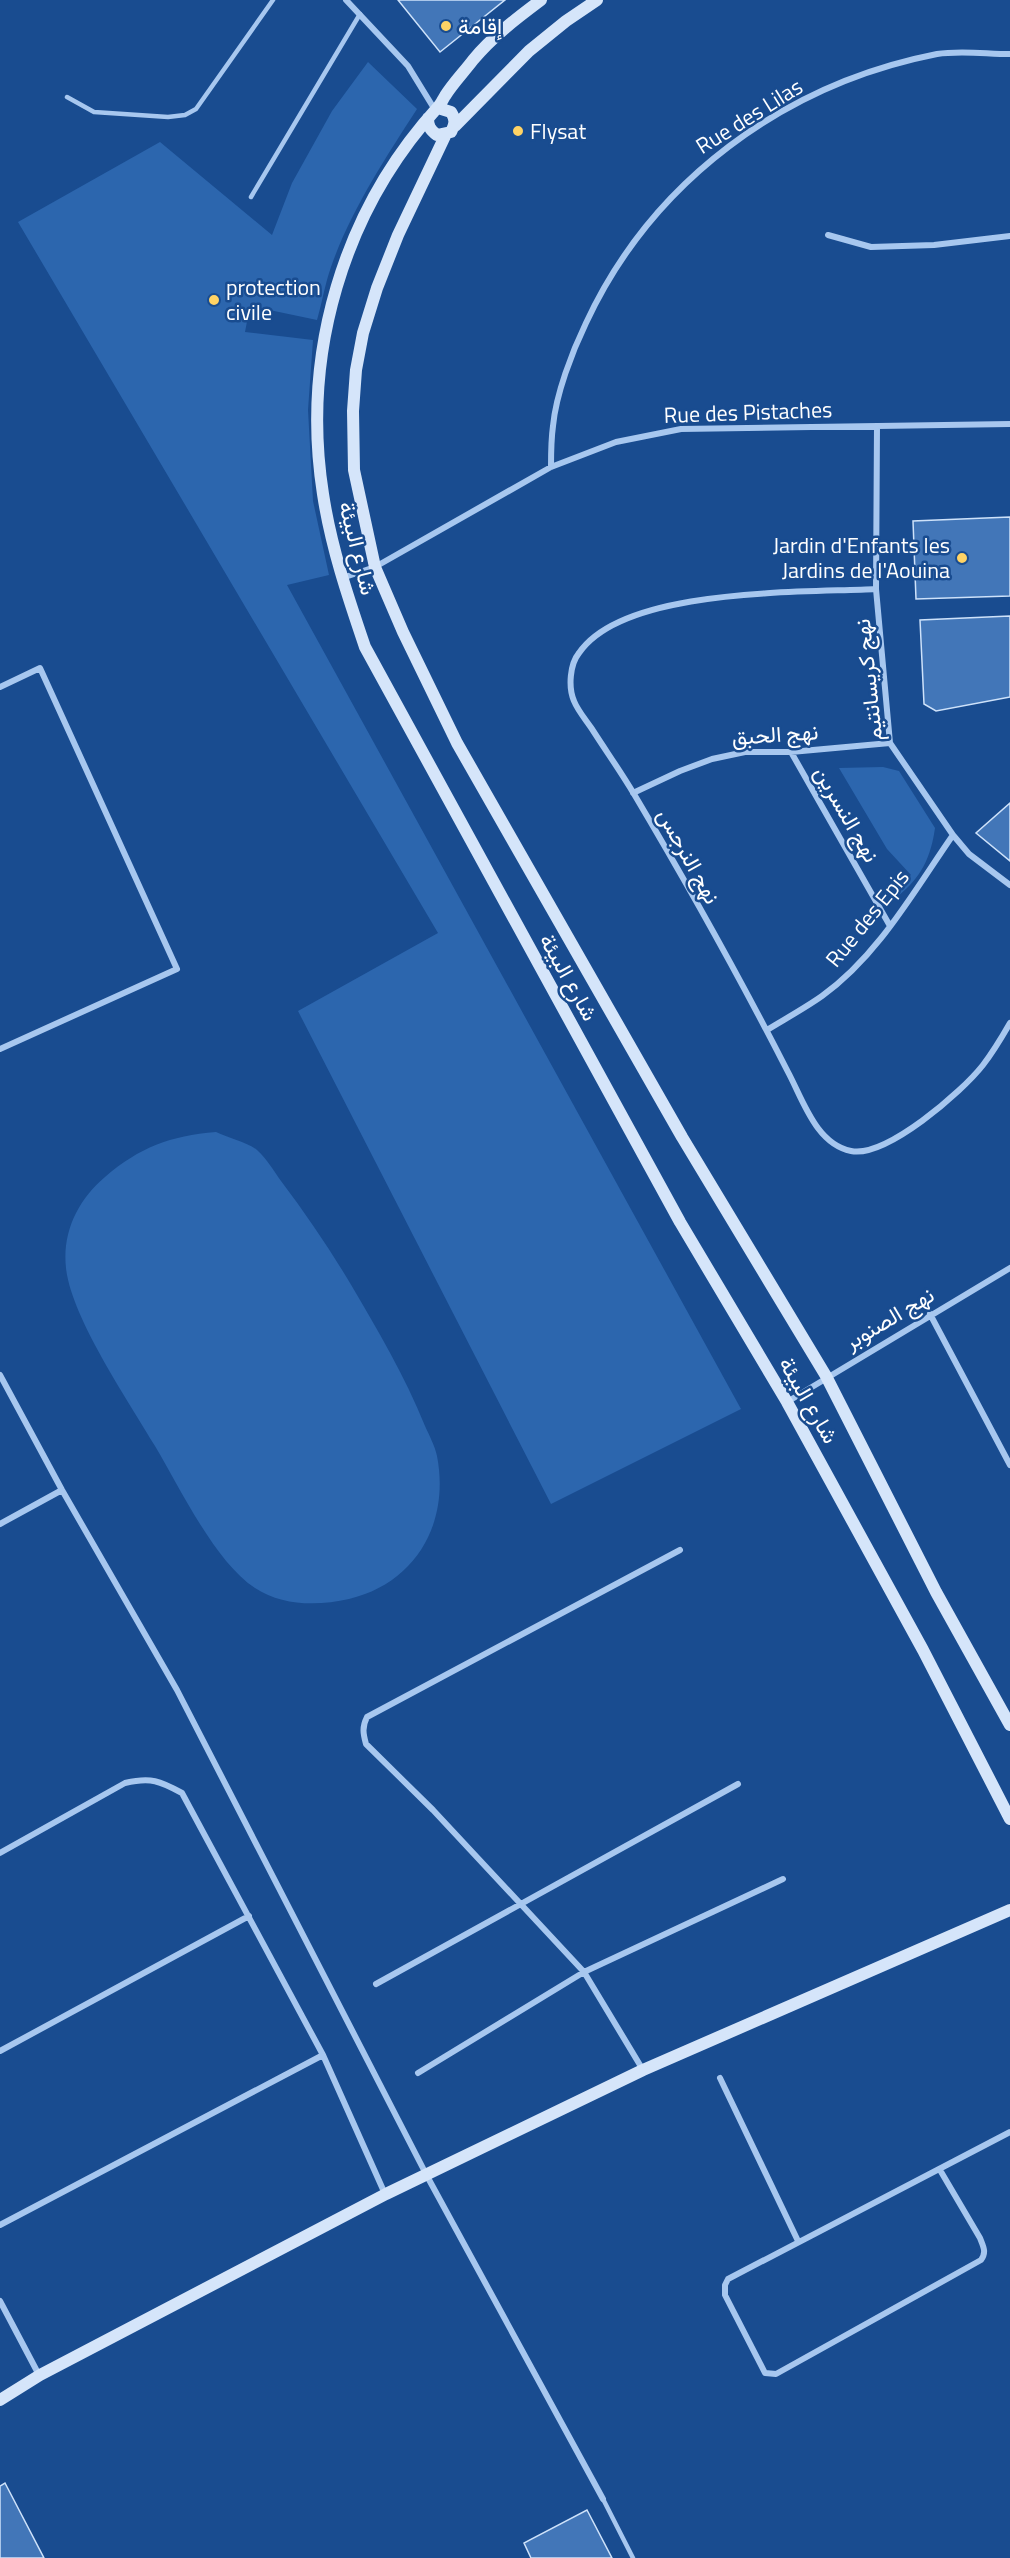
<svg xmlns="http://www.w3.org/2000/svg" width="1010" height="2558" font-family="'Titillium Web',Vazirmatn,sans-serif">
<style>
.green{fill:#2c66ae}
.building{fill:#4276b8;stroke:#cee2fa;stroke-width:1.5}
.lines{fill:none;stroke-linecap:round;stroke-linejoin:round}
.lane{stroke:#a7c7ef;stroke-width:4.5}
.street{stroke:#a7c7ef;stroke-width:6}
.secondary{stroke:#d5e5fa;stroke-width:12}
.poi-dot{fill:#ffd365;stroke:#194c90;stroke-width:2}
.labels{text-anchor:middle;dominant-baseline:central;stroke-width:5;stroke-linejoin:round;paint-order:stroke}
.poi-label{font-size:22px;fill:#fff;stroke:#194c90;text-anchor:start}
.street-label{font-size:22px;fill:#fff;stroke:#194c90}
</style>
<rect width="100%" height="100%" fill="#194c90"/>
<!-- green -->
<path class="green" d="M368 62 417 109C386 157 350 212 331 267 325 284 322 303 317 320L250 306 245 332 313 340 308 410 313 501 329 575 287 585 741 1409 551 1504 298 1011 438 933 18 222 160 142 272 235 292 183 332 111Z
M883 767 899 771 935 828C931 857 921 878 898 896L893 889 911 875 887 849 839 768Z
M216 1132C228 1138 247 1142 257 1150 267 1159 274 1171 281 1181 306 1214 329 1248 350 1283 377 1329 405 1376 425 1426 429 1435 435 1446 437 1456 450 1523 416 1583 349 1599 318 1606 282 1606 255 1588 215 1562 180 1488 155 1446 129 1402 71 1317 66 1268 62 1232 78 1200 105 1177 140 1147 170 1136 216 1132Z"/>
<!-- building -->
<path class="building" d="M398 0H505L440 52Z
M1010 517V596L916 599 913 521Z
M1010 616V697L936 711 924 704 920 620Z
M1010 803V861L976 833Z
M5 2483 44 2558H0V2486Z
M587 2510 612 2558H531L524 2543Z"/>
<g class="lines">
<!-- lane -->
<path class="lane" d="M67 97 94 112 168 117 185 115 196 109 273 0
M251 197 360 14
M603 2499 633 2558"/>
<!-- street -->
<path class="street" d="M346 0 408 66 435 110
M828 235 871 247 934 245 1010 236
M877 426 876 589 890 743 953 835 969 854 1010 885
M551 467C551 454 551 440 553 426 556 394 572 352 586 323 652 181 784 84 937 54 960 50 987 54 1010 54
M342 578 375 567 551 467 616 442 681 429 1010 424
M876 589C802 593 624 587 579 653 570 664 568 687 574 701 578 711 586 720 592 729 606 751 621 772 634 794 688 885 740 978 788 1072 803 1100 816 1144 851 1151 886 1158 962 1092 983 1065 993 1052 1002 1037 1010 1023
M0 687 40 668 177 969 0 1049
M791 752 890 926
M633 793 680 771 712 759 745 752H791L890 743
M767 1030C785 1019 805 1008 822 996 878 956 914 891 953 835
M930 1314 1010 1465
M0 1375 62 1490 177 1690 427 2176 603 2499
M787 1402 1010 1268
M0 1524 62 1490
M0 1853 125 1783C151 1777 160 1781 182 1793L323 2055 385 2194
M376 1984 738 1784
M0 2051 249 1916
M643 2070 584 1972 433 1810 366 1744C363 1733 362 1727 367 1717L680 1550
M418 2073 584 1972 783 1879
M720 2078 798 2241
M940 2170 980 2238C983 2246 987 2252 981 2260L776 2374 765 2373 725 2295V2285L728 2279 1010 2132
M0 2225 323 2055
M0 2301 39 2375"/>
<!-- secondary -->
<path class="secondary" d="M541 0C517 18 492 37 473 60 464 72 453 83 445 96 443 99 441 104 438 107 343 211 301 354 323 494 331 547 348 597 365 647L680 1222 787 1402 923 1650 1010 1819
M428 118C428 126 430 130 437 135L451 132C455 124 456 120 451 112L438 108
M455 126 529 51 566 21 597 0
M446 134 398 235 377 288 363 333 356 370 353 411 354 470 375 567 403 632 457 743 682 1137 826 1376 936 1592 1010 1725
M0 2400 40 2375 386 2194 643 2070 1010 1910"/>
</g>
<!-- markers -->
<g class="poi-dot">
<circle cx="446" cy="26" r="6"/>
<circle cx="518" cy="131" r="6"/>
<circle cx="214" cy="300" r="6"/>
<circle cx="962" cy="558" r="6"/>
</g>
<g class="labels">
<!-- poi labels -->
<g class="poi-label">
<text x="458" y="26">إقامة</text>
<text x="530" y="131">Flysat</text>
<text x="226" y="287">protection<tspan x="226" dy="25">civile</tspan></text>
<text x="950" y="545" text-anchor="end">Jardin d'Enfants les<tspan x="950" dy="25">Jardins de l'Aouina</tspan></text>
</g>
<!-- street labels -->
<g class="street-label">
<text transform="translate(749 116) rotate(-32)">Rue des Lilas</text>
<text transform="translate(748 412) rotate(-2)">Rue des Pistaches</text>
<text transform="translate(358 548) rotate(76)">شارع البيئة</text>
<text transform="translate(868 680) rotate(-96)">نهج كريسانتيم</text>
<text transform="translate(775 734) rotate(-4)">نهج الحبق</text>
<text transform="translate(847 814) rotate(60)">نهج النسرين</text>
<text transform="translate(689 856) rotate(61)">نهج النرجس</text>
<text transform="translate(867 918) rotate(-51)">Rue des Epis</text>
<text transform="translate(569 977) rotate(61)">شارع البيئة</text>
<text transform="translate(889 1318) rotate(-31)">نهج الصنوبر</text>
<text transform="translate(809 1400) rotate(60)">شارع البيئة</text>
</g>
</g>
</svg>
